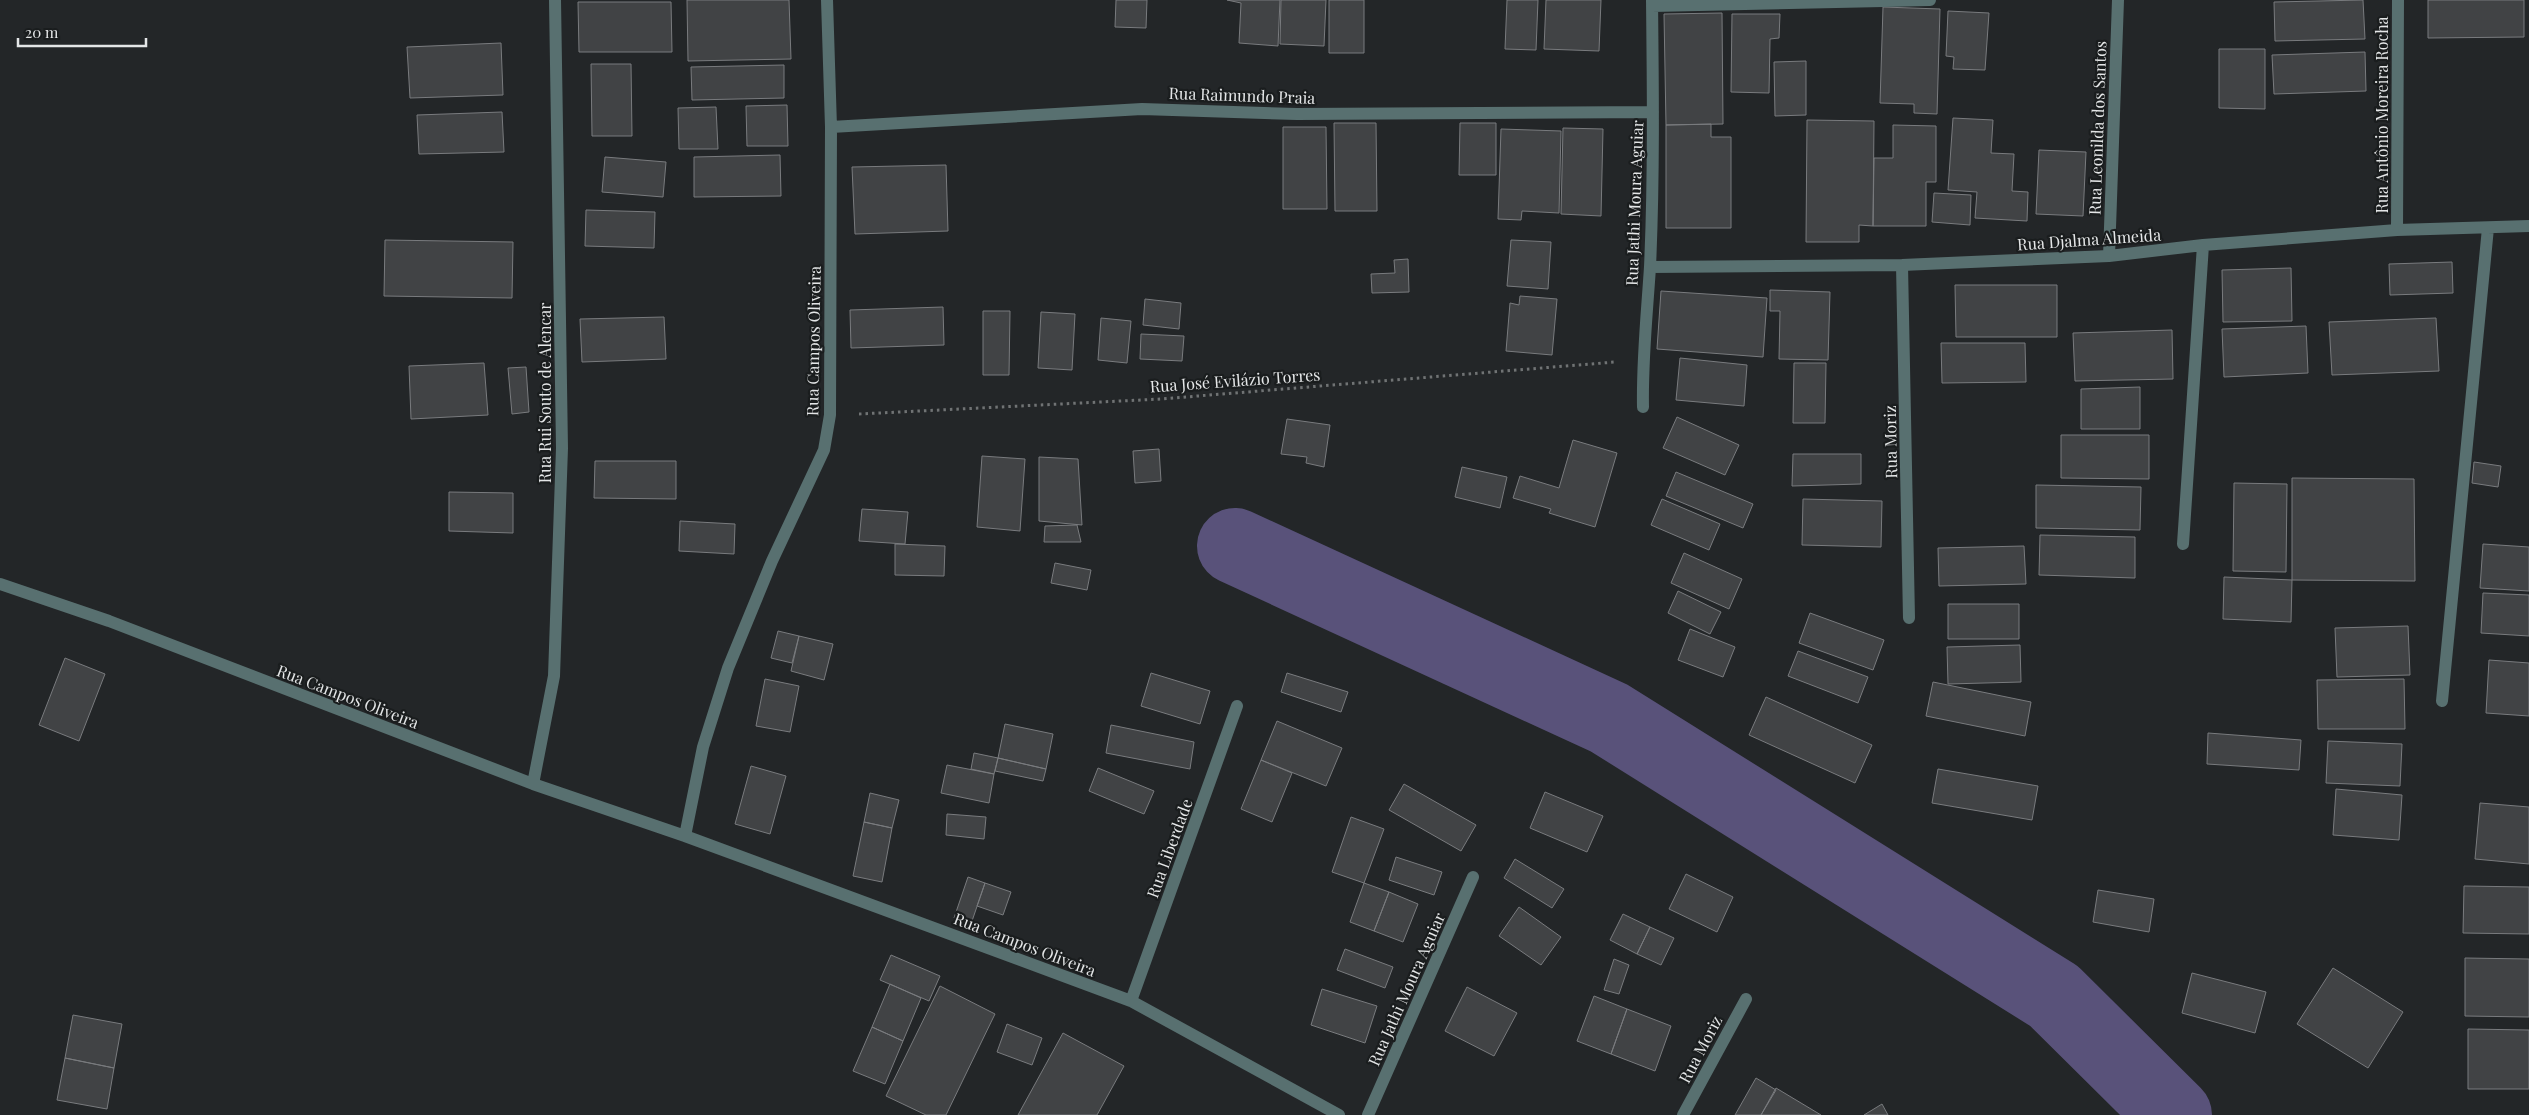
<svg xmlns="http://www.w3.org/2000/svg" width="2529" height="1115" font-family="'Playfair Display',serif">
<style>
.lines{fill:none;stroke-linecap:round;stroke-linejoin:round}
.river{stroke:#59527a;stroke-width:76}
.building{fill:#414345;stroke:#797b7e}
.path{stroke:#707374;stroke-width:3;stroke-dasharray:2.5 4;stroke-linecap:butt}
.minor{stroke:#587070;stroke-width:12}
.labels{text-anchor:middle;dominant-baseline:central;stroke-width:4.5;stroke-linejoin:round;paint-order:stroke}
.street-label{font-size:16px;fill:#e4e6e7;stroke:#1a1d1e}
</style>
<rect width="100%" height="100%" fill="#232628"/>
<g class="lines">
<!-- river -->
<path class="river" d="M1235 546 1609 718 2054 996 2174 1115"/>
</g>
<!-- building -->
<path class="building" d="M687 0H789L791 59 688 61Z
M1116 0H1147L1146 28 1115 27Z
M1227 0H1280L1278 46 1239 43 1241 3Z
M1281 0H1326L1324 46 1280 44Z
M1329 0H1364V53H1329Z
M1507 0H1538L1536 50 1505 49Z
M1546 0H1601L1599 51 1544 49Z
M2363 0 2365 39 2275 41 2274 2Z
M2428 0H2524V37L2428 38Z
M578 2H671L672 52H579Z
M1883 7 1940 9 1937 114 1914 113V104L1880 103Z
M1948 11 1989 13 1985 70 1953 69 1954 57 1946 56Z
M1722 13 1723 124 1666 125 1664 14Z
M1732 14H1780L1779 38 1770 39 1769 93 1731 92Z
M501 43 503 95 410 98 407 47Z
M2219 49H2265V109L2219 108Z
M2365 52 2366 91 2274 94 2272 55Z
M1806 61V115L1775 116 1774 62Z
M591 64H631L632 136H592Z
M784 65V98L692 100 691 67Z
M787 105 788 146H747L746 106Z
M716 107 718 149H679L678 108Z
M502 112 504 152 419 154 417 115Z
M1953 118 1993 120 1991 153 2014 154 2012 191 2028 192 2027 221 1975 218 1977 192 1948 190Z
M1807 120 1874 121 1873 226 1859 225V242H1806Z
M1334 123H1376L1377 211H1335Z
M1460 123H1496V175H1459Z
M1711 124V137H1731V228H1666V125Z
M1893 125 1936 126V182H1926V226H1873L1874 158H1893Z
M1283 127H1326L1327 209H1283Z
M1563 128 1603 129 1601 216 1561 214Z
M1501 129 1561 131 1559 213 1522 211 1521 220 1498 219Z
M2039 150 2086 152 2083 216 2036 214Z
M780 155 781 196 694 197V157Z
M605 157 666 162 663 197 602 192Z
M946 165 948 231 855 234 852 167Z
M1934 193 1971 195 1970 225 1932 222Z
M586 210 655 212 654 248 585 246Z
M385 240 513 242 512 298 384 296Z
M1511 240 1551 242 1548 289 1507 286Z
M1408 259 1409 292 1372 293 1371 274 1395 273 1394 260Z
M2452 262 2453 293 2390 295 2389 264Z
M2291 268 2292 321 2223 322 2222 270Z
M1955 285H2057V337H1956Z
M1770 290 1830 292 1828 360 1779 359 1780 311H1770Z
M1661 291 1767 298 1763 357 1657 349Z
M1520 296 1557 299 1552 355 1506 351 1510 303 1519 305Z
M1145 299 1181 303 1179 329 1143 325Z
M943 307 944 345 851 348 850 310Z
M983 311H1010L1009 375H983Z
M1041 312 1075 314 1072 370 1038 368Z
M664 317 666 359 582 362 580 319Z
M1101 318 1131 321 1127 363 1098 360Z
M2436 318 2439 371 2332 375 2329 322Z
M2306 326 2308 373 2224 377 2222 329Z
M2172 330 2173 379 2075 381 2073 333Z
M1141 334 1184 336 1182 361 1140 359Z
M1941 343H2025L2026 382 1942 383Z
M1680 358 1747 365 1744 406 1676 400Z
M484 363 488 415 411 419 409 366Z
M1794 363H1826L1825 423H1793Z
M526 367 529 412 512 414 508 368Z
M2140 387V429H2081V389Z
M1677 417 1739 445 1725 475 1663 448Z
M1287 419 1330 425 1324 467 1306 463 1307 457 1281 454Z
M2061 435H2149V479L2061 478Z
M1573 440 1617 453 1595 527 1549 513 1551 509 1513 498 1520 476 1559 488Z
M1159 449 1161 481 1135 483 1133 451Z
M1793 454H1861V484L1792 486Z
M982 456 1025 459 1020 531 977 527Z
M1039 457 1078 459 1082 525 1039 521Z
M595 461H676V499L594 498Z
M2474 462 2501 466 2498 487 2472 483Z
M1462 467 1507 477 1500 508 1455 497Z
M1676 472 1753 504 1743 528 1666 496Z
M2292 478 2414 479 2415 581 2292 580Z
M2234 483 2287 484 2286 572 2233 571Z
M2036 485 2141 487 2140 530 2036 528Z
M449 492 513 493V533L449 531Z
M1662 499 1720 524 1709 550 1651 525Z
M1803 499 1882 501 1881 547 1802 545Z
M862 509 908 512 905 544 859 541Z
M680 521 735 524 734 554 679 551Z
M1077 525 1081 542H1044L1045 526Z
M2040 535 2135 537V578L2039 575Z
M895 544 945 546 944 576 895 575Z
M2483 544 2529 547V591L2480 588Z
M2024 546 2026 584 1939 586 1938 548Z
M1684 553 1742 579 1729 609 1671 583Z
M1055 563 1091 570 1087 590 1051 583Z
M2224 577 2292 580 2291 622 2223 619Z
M1678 591 1721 612 1710 634 1668 613Z
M2483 593 2529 595V636L2481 633Z
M1948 604H2019V639H1948Z
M1810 613 1884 640 1873 670 1799 643Z
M2408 626 2410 675 2337 677 2335 628Z
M1690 629 1735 647 1723 677 1678 660Z
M778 631 799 636 792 663 771 658Z
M799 636 833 644 824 680 791 671Z
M2020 645 2021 682 1948 684 1947 647Z
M1798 651 1868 677 1858 703 1788 676Z
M65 658 105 674 79 741 39 725Z
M2489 660 2529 663V716L2486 713Z
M1151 673 1210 691 1200 724 1141 706Z
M1287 673 1348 692 1341 712 1281 692Z
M765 679 799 686 790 732 756 726Z
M2404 679 2405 729H2318L2317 680Z
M1933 682 2031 702 2025 736 1926 716Z
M1766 697 1872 745 1855 783 1749 735Z
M1277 721 1342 748 1326 786 1261 760Z
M1005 724 1053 734 1046 769 998 758Z
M1111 725 1194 742 1190 769 1106 753Z
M2208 733 2301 740 2299 770 2207 764Z
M2328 741 2402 744 2400 786 2326 783Z
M974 753 998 758 994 774 971 769Z
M998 758 1046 769 1043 781 995 771Z
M1261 760 1292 773 1272 822 1241 809Z
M947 765 994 774 989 803 941 793Z
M751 766 786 776 770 834 735 824Z
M1098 768 1154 791 1144 814 1089 791Z
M1938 769 2038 786 2032 820 1932 803Z
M1404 784 1476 825 1461 851 1389 810Z
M2336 789 2402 795 2399 840 2333 835Z
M1545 792 1603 816 1587 852 1530 828Z
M870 793 899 800 892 828 864 822Z
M2480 803 2529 807V864L2475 859Z
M947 814 986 817 984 839 946 835Z
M1351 817 1384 829 1364 883 1332 872Z
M864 822 892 828 882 882 853 876Z
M1396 857 1442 872 1434 895 1389 880Z
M1515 859 1564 889 1552 908 1504 878Z
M1686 874 1733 897 1717 932 1669 909Z
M968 877 985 883 971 924 954 918Z
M985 883 1011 892 1003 915 977 906Z
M1364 883 1389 892 1374 931 1350 922Z
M2464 886 2529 887V934L2463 933Z
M2098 890 2154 899 2149 932 2093 922Z
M1389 892 1418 904 1403 942 1374 931Z
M1519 907 1561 937 1541 965 1499 936Z
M1623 914 1650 927 1637 954 1610 940Z
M1650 927 1674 938 1661 965 1637 954Z
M1345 949 1393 967 1385 988 1337 970Z
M891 955 940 976 929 1001 880 980Z
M2465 958 2529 959V1017L2465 1016Z
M1614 959 1629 965 1619 994 1604 990Z
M2333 968 2403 1012 2368 1068 2297 1024Z
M2192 973 2266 992 2255 1033 2182 1013Z
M890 984 921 998 903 1041 872 1027Z
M940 986 995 1014 946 1115H926L886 1096Z
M1467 987 1517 1013 1494 1056 1445 1031Z
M1322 989 1377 1006 1365 1043 1311 1025Z
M1594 996 1627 1009 1611 1054 1577 1041Z
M1627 1009 1671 1026 1655 1071 1611 1054Z
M73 1015 122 1024 114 1068 65 1058Z
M1007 1024 1042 1038 1032 1065 997 1052Z
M872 1027 903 1041 885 1084 853 1071Z
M2468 1029 2529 1030V1089H2468Z
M1063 1033 1124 1066 1097 1115H1018Z
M65 1058 114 1068 107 1109 57 1100Z
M1756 1078 1776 1090 1761 1115H1735Z
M1776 1088 1821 1115H1761Z
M1882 1104 1888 1115H1864Z"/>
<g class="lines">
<!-- path -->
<path class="path" d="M859 414 1161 399 1615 362"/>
<!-- minor -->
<path class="minor" d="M1652 6 1930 0
M831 127 1142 109 1297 114 1653 112
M2397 230 2398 0
M2109 256 2118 0
M1902 265 1909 618
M1650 267 1902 265 2109 256 2203 245 2397 230 2529 226
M1643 407C1642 360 1647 314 1650 267 1654 178 1653 89 1652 0
M2183 544 2203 245
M0 584 109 621 533 784 685 836 1131 1001 1339 1115
M2442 701 2488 228
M533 784 554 676 562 448 555 0
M685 836 703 747 728 668 772 561 824 450 830 415 831 127 827 0
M1131 1001 1237 706
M1368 1115 1473 877
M1683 1115 1746 999"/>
</g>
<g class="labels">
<!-- street labels -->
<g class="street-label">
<text transform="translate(1242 95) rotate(2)">Rua Raimundo Praia</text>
<text transform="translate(2381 115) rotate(-90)">Rua Antônio Moreira Rocha</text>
<text transform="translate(2097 128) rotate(-88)">Rua Leonilda dos Santos</text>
<text transform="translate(1634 203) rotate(-88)">Rua Jathi Moura Aguiar</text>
<text transform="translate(2089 239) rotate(-4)">Rua Djalma Almeida</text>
<text transform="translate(813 341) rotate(-89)">Rua Campos Oliveira</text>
<text transform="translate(1235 380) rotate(-4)">Rua José Evilázio Torres</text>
<text transform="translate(544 393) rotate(-90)">Rua Rui Souto de Alencar</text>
<text transform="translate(1890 442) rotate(-91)">Rua Moriz</text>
<text transform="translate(348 696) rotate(21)">Rua Campos Oliveira</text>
<text transform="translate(1169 848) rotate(-70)">Rua Liberdade</text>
<text transform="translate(1025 944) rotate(21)">Rua Campos Oliveira</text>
<text transform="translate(1406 989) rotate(-66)">Rua Jathi Moura Aguiar</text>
<text transform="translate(1700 1049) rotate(-62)">Rua Moriz</text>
</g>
</g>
<!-- scale -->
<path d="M18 38v8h128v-8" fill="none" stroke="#e4e6e7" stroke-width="2.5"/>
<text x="25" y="38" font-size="15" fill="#e4e6e7" stroke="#1a1d1e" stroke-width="4" paint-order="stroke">20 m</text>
</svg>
